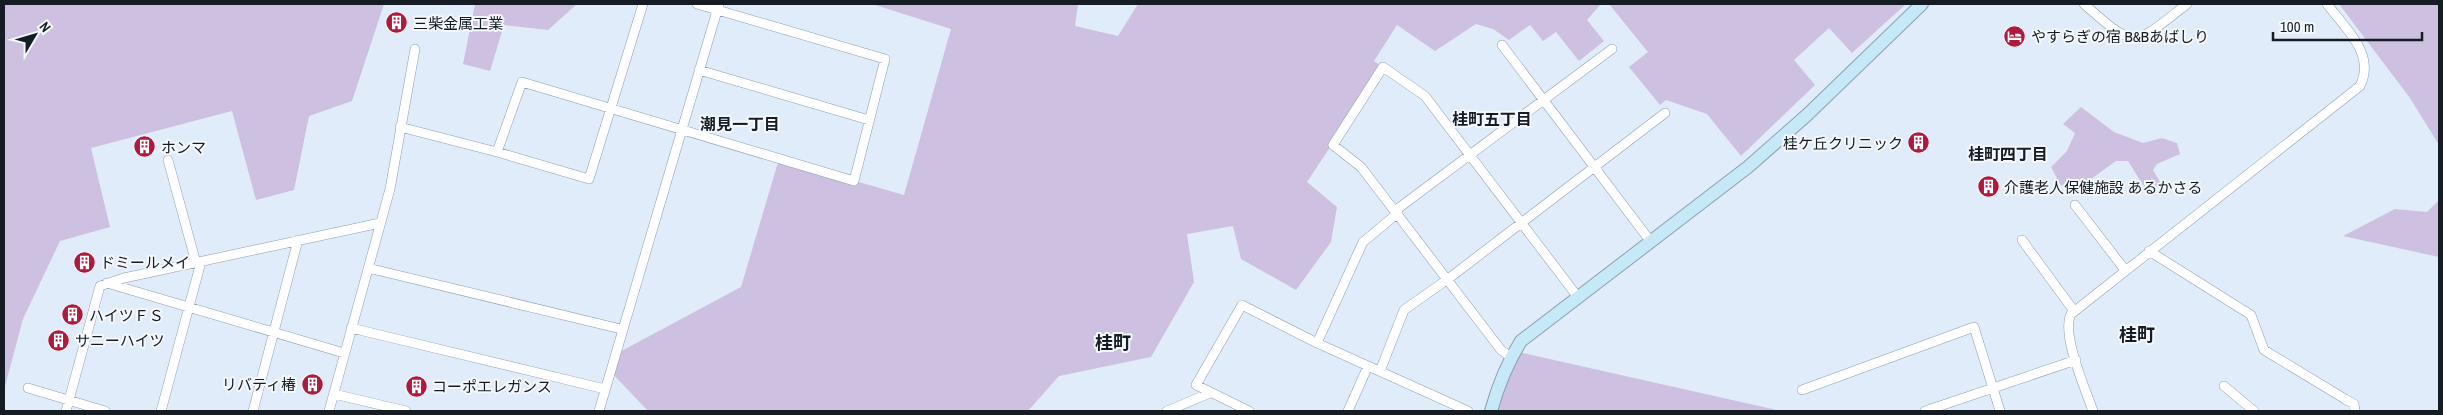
<svg xmlns="http://www.w3.org/2000/svg" width="2443" height="415" font-family="'Archivo Narrow','Noto Sans JP',sans-serif">
<style>
.green{fill:#cdc0e1}
.lines{fill:none;stroke-linecap:round;stroke-linejoin:round}
.street-casing{stroke:#8d9eb5;stroke-width:10}
.secondary-casing{stroke:#8d9eb5;stroke-width:14}
.street{stroke:#fff;stroke-width:9}
.secondary{stroke:#c6e9f8;stroke-width:12}
.labels{text-anchor:middle;dominant-baseline:central;stroke-width:4;stroke-linejoin:round;paint-order:stroke}
.poi-label{font-size:15px;fill:#151c24;stroke:#f4f8fd;text-anchor:start}
.neighbourhood-label{font-size:16px;font-weight:bold;fill:#151c24;stroke:#f4f8fd}
.quarter-label{font-size:18px;font-weight:bold;fill:#151c24;stroke:#f4f8fd}
</style>
<rect width="100%" height="100%" fill="#e0ecfa"/>
<!-- green -->
<path class="green" d="M4 4H384L352 101 309 116 294 190 256 200 232 111 91 148 110 227 60 241 23 319 4 390Z
M475 4H577L548 30 504 25 490 71 463 64Z
M872 4H1078L1075 26 1118 36 1138 4H1601L1587 20 1604 41 1579 61 1556 32 1543 41 1530 25 1509 40 1493 29 1476 24 1435 51 1397 25 1374 61 1383 67 1307 182 1337 207 1331 242 1296 290 1241 259 1233 226 1187 234 1194 282 1151 357 1059 376 1028 411H648L610 371 614 355 741 287 779 159 904 195 951 29Z
M1609 4H1906L1852 53 1829 28 1794 60 1815 85 1741 156 1707 114 1666 100 1660 105 1629 67 1648 52Z
M2339 4H2439V145L2410 98Z
M2081 107 2114 132 2143 143 2162 138 2177 143 2180 154 2157 164 2153 170 2160 182 2153 193 2143 185 2128 161H2116L2073 192 2060 184 2051 167 2067 151 2075 133 2063 124Z
M2439 200V257L2343 236 2395 209 2427 212Z
M1514 351 1781 411H1491Z"/>
<g class="lines">
<defs>
<path id="street" d="M2084 4C2137 51 2133 46 2187 4
M1502 45 1651 242
M699 70 869 120
M400 127 497 152 589 179 643 4
M497 152 522 82 854 181 885 59 697 4
M168 160 196 263
M2075 205 2125 270
M1396 210 1612 49
M2022 240 2074 311
M2149 251 2251 315 2264 350 2345 399 2354 404 2355 411
M368 268 621 329
M107 283 344 353
M351 328 605 389
M1317 343 1363 242 1398 213
M1511 357 1501 350 1361 167 1333 145 1383 67 1425 96 1577 296
M1380 371 1404 310 1448 279 1665 113
M2224 386 2254 411
M28 388 105 411
M1802 390 1974 327 2000 411
M334 394 406 411
M66 411 100 286 124 278 380 223
M161 411 201 262
M253 411 298 240
M329 411 390 189 415 49
M599 411C638 275 680 140 719 4
M1167 411 1210 393
M1249 411 1196 385 1242 305 1317 343 1468 411
M1348 411 1368 366
M1925 411 2076 360
M2093 411C2085 388 2061 334 2071 314L2360 86C2376 54 2345 28 2327 4"/>
<path id="secondary" d="M1491 411C1498 386 1507 363 1521 341L1748 167 1807 115 1922 4"/>
</defs>
<!-- street casing -->
<use href="#street" class="street-casing"/>
<!-- secondary casing -->
<use href="#secondary" class="secondary-casing"/>
<!-- street -->
<use href="#street" class="street"/>
<!-- secondary -->
<use href="#secondary" class="secondary"/>
</g>
<!-- icons -->
<defs>
<symbol id="building-disc" viewBox="-11 -11 22 22"><circle r="9.5" fill="#ae1a3b" stroke="#f4f8fd"/><path d="M-4-6H4V6H1V3H-1V6H-4ZM-2.5-4.3h1.7v1.8h-1.7ZM.8-4.3h1.7v1.8H.8ZM-2.5-1h1.7V.8h-1.7ZM.8-1h1.7V.8H.8Z" fill="#fff"/></symbol>
<symbol id="hotel-disc" viewBox="-11 -11 22 22"><circle r="9.5" fill="#ae1a3b" stroke="#f4f8fd"/><path d="M-6-4.5h1.5V1H6V5H4.5V3h-9V5H-6ZM-4 0a1.8 1.8 0 1 1 3.6 0ZM.5 0V-2.5h3Q6-2.5 6 0Z" fill="#fff"/></symbol>
</defs>
<g fill-rule="evenodd">
<use href="#building-disc" x="384" y="10" width="25" height="25"/>
<use href="#hotel-disc" x="2002" y="24" width="25" height="25"/>
<use href="#building-disc" x="1906" y="130" width="25" height="25"/>
<use href="#building-disc" x="132" y="134" width="25" height="25"/>
<use href="#building-disc" x="1976" y="174" width="25" height="25"/>
<use href="#building-disc" x="72" y="250" width="25" height="25"/>
<use href="#building-disc" x="60" y="302" width="25" height="25"/>
<use href="#building-disc" x="46" y="328" width="25" height="25"/>
<use href="#building-disc" x="300" y="372" width="25" height="25"/>
<use href="#building-disc" x="404" y="374" width="25" height="25"/>
</g>
<g class="labels">
<!-- poi labels -->
<g class="poi-label">
<text x="413" y="23">三柴金属工業</text>
<text x="2031" y="36">やすらぎの宿 B&amp;Bあばしり</text>
<text x="1903" y="143" text-anchor="end">桂ケ丘クリニック</text>
<text x="161" y="147">ホンマ</text>
<text x="2004" y="187">介護老人保健施設 あるかさる</text>
<text x="100" y="262">ドミールメイ</text>
<text x="89" y="315">ハイツＦＳ</text>
<text x="75" y="340">サニーハイツ</text>
<text x="296" y="384" text-anchor="end">リバティ椿</text>
<text x="432" y="386">コーポエレガンス</text>
</g>
<!-- neighbourhood labels -->
<g class="neighbourhood-label">
<text x="1492" y="119">桂町五丁目</text>
<text x="740" y="124">潮見一丁目</text>
<text x="2008" y="154">桂町四丁目</text>
</g>
<!-- quarter labels -->
<g class="quarter-label">
<text x="2137" y="334">桂町</text>
<text x="1113" y="342">桂町</text>
</g>
</g>
<!-- border -->
<rect width="2443" height="415" fill="none" stroke="#151c24" stroke-width="10"/>
<!-- north arrow -->
<g transform="translate(35 35) rotate(52)" stroke="#f4f8fd" stroke-width="4" paint-order="stroke">
<path d="M0-4L9 19L0 12L-9 19Z" fill="#151c24"/>
<text y="-8" font-size="14" font-weight="bold" text-anchor="middle" fill="#151c24">N</text>
</g>
<!-- scale -->
<path d="M2273 32v8h149v-8" fill="none" stroke="#151c24" stroke-width="2.5"/>
<text x="2280" y="32" font-size="15" fill="#151c24" stroke="#f4f8fd" stroke-width="4" paint-order="stroke">100 m</text>
</svg>
